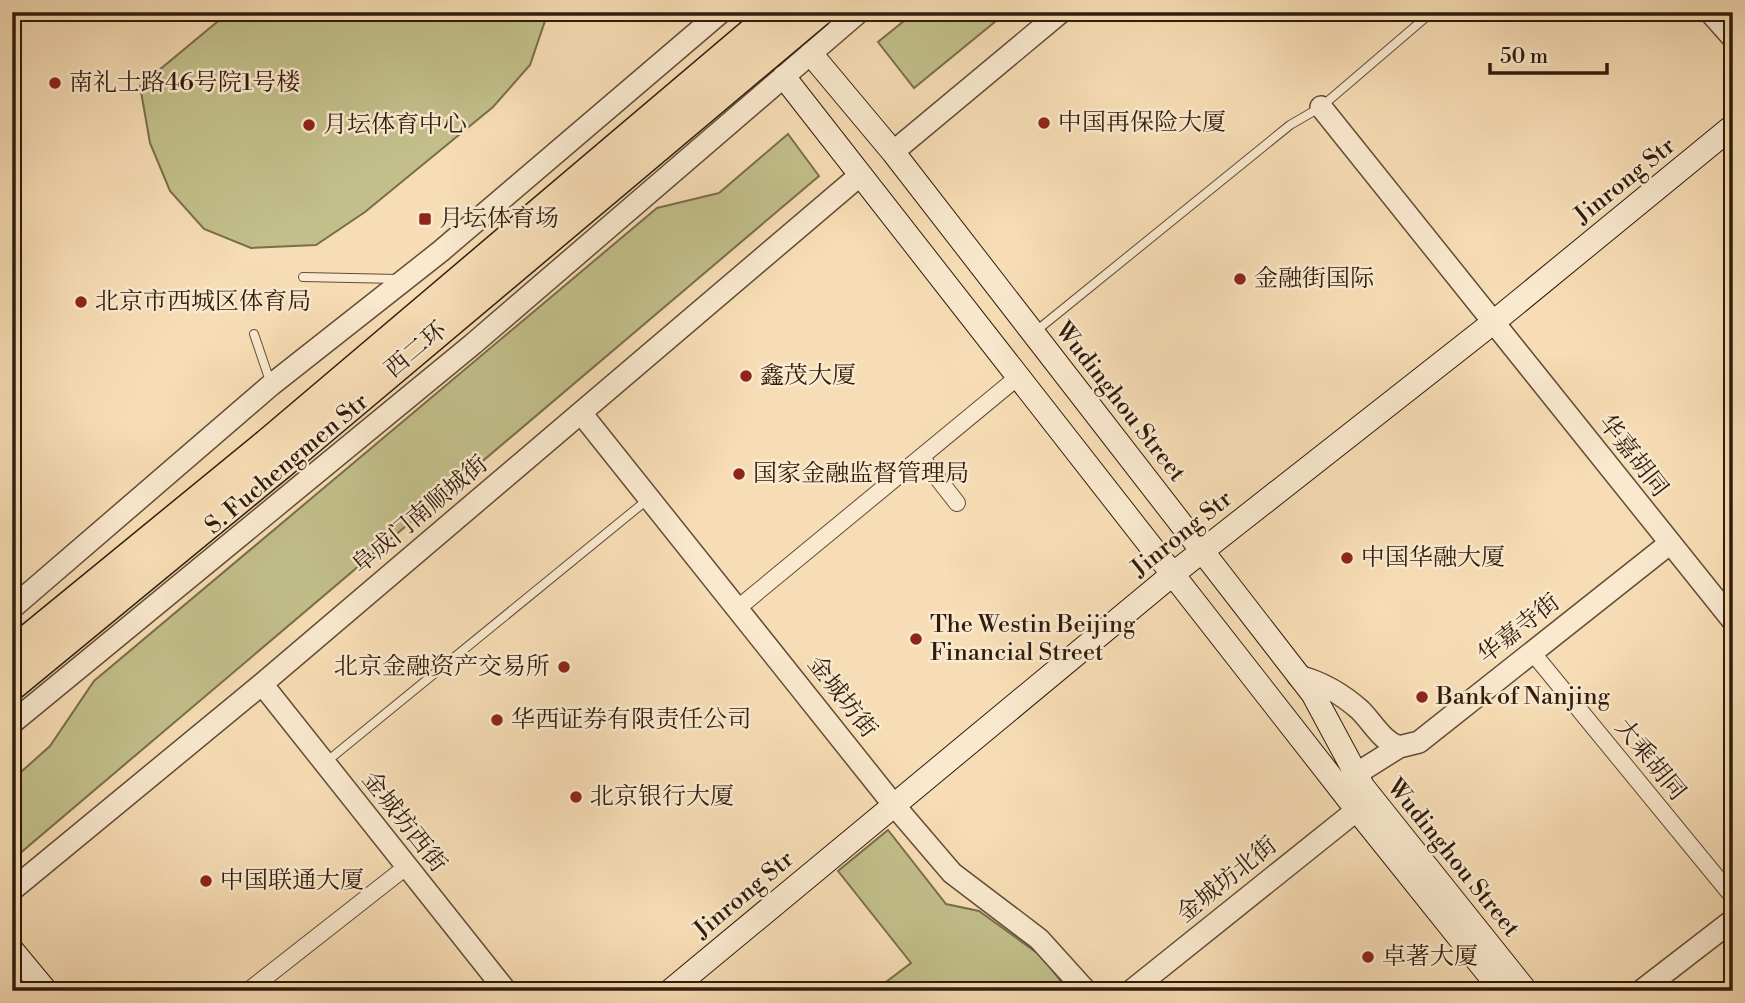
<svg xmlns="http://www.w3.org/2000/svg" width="1745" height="1003" font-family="'Libre Bodoni','Noto Serif SC',serif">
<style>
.green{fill:#c2bf8a;stroke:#796e4b;stroke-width:2}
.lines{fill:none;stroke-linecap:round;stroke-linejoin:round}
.service-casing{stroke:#624c36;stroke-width:10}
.minor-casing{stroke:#624c36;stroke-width:18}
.tertiary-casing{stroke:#624c36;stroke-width:24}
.secondary-casing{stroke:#301c0c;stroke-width:25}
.trunk-casing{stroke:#301c0c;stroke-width:31}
.service{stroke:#fae9cf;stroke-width:8}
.minor{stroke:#fae9cf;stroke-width:16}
.tertiary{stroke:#fae9cf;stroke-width:21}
.secondary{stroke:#fae9cf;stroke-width:23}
.trunk{stroke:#f7ddb5;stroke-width:28}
.trunk-bridge-casing{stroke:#301c0c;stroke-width:31;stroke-linecap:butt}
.trunk-bridge{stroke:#f7ddb5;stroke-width:28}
.poi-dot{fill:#8f2418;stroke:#fae9cf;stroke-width:2.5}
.labels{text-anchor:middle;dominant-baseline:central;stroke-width:5;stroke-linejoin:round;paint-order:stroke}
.poi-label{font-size:24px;fill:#301c0c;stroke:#fae9cf;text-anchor:start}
.street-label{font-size:24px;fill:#301c0c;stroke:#fae9cf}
</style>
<rect width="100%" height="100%" fill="#f7ddb5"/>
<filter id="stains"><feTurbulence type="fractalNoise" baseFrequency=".00286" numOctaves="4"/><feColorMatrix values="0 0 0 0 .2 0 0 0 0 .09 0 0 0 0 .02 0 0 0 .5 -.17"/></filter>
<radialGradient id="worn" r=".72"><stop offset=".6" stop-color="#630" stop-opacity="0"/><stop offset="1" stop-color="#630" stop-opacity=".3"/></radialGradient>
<!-- green -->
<path class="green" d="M229 12H547V15L530 65 493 107 365 212 316 245 251 248 204 229 170 191 150 143 140 86Z
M915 12H1007L914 88 878 42Z
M788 134 819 176 12 860V780L50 746 94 681 657 208 719 193Z
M888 830 946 904 979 911 1040 955 1060 980 1057 991H874L911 963 838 871Z"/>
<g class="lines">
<defs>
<path id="service" d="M303 277 398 279
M1036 331 1290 125 1321 107 1432 12
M254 334 271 384
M326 762 647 500"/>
<path id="minor" d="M921 457 957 503
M738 608 1018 377
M1532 652 1733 897
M248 991 406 867"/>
<path id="tertiary" d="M1710 12 1733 38
M1321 107 1733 621
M893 152 1061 12
M581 413 893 804 952 873 1039 939 1086 991
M12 608 271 385 441 251 721 12
M1298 676C1321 682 1342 694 1360 710 1373 723 1382 741 1399 747
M262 684 506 991
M12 723 473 344 859 12
M1356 774 1399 747 1419 742 1669 544
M12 890 262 684 859 176
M1131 991 1357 810
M1641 991 1733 920"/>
<path id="secondary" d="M811 54 893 152 1313 694 1363 787 1526 991
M784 77 1357 810 1502 991
M12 950 46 991
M670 991 1173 574 1495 321 1733 126"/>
<path id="trunk" d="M12 652 265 445
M12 686 283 463"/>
</defs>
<!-- service casing -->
<use href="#service" class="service-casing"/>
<!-- minor casing -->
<use href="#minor" class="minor-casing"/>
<!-- tertiary casing -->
<use href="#tertiary" class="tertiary-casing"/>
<!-- secondary casing -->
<use href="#secondary" class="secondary-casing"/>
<!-- trunk casing -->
<use href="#trunk" class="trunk-casing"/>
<!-- service -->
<use href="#service" class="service"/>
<!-- minor -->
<use href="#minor" class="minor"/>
<!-- tertiary -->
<use href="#tertiary" class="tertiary"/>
<!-- secondary -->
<use href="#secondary" class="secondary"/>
<!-- trunk -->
<use href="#trunk" class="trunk"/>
<defs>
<path id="trunk-bridge" d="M265 445 776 12
M283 463 819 12"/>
</defs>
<!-- trunk-bridge casing -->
<use href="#trunk-bridge" class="trunk-bridge-casing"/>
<!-- trunk-bridge -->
<use href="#trunk-bridge" class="trunk-bridge"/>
</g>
<!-- markers -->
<g class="poi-dot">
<circle cx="55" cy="83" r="7"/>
<circle cx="1044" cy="123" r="7"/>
<circle cx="309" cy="125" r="7"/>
<rect x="418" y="212" width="14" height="14" rx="3.5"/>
<circle cx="1240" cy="279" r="7"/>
<circle cx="81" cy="302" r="7"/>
<circle cx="746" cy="376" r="7"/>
<circle cx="739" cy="474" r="7"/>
<circle cx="1347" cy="558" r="7"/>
<circle cx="916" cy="639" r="7"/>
<circle cx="564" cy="667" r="7"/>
<circle cx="1422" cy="697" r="7"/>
<circle cx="497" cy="720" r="7"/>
<circle cx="576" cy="797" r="7"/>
<circle cx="206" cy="881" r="7"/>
<circle cx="1368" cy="957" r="7"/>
</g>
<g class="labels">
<!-- poi labels -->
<g class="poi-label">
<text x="69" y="83">南礼士路46号院1号楼</text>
<text x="1058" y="123">中国再保险大厦</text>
<text x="323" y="125">月坛体育中心</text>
<text x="439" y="219">月坛体育场</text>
<text x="1254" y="279">金融街国际</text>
<text x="95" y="302">北京市西城区体育局</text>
<text x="760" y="376">鑫茂大厦</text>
<text x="753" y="474">国家金融监督管理局</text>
<text x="1361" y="558">中国华融大厦</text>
<text x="930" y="625">The Westin Beijing<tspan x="930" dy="28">Financial Street</tspan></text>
<text x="550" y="667" text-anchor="end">北京金融资产交易所</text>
<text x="1436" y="697">Bank of Nanjing</text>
<text x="511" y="720">华西证券有限责任公司</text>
<text x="590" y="797">北京银行大厦</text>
<text x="220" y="881">中国联通大厦</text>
<text x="1382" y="957">卓著大厦</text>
</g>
<!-- street labels -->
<g class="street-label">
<text transform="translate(1625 181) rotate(-39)">Jinrong Str</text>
<text transform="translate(416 350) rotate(-40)">西二环</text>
<text transform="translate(1120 402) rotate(52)">Wudinghou Street</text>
<text transform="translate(1633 456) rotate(52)">华嘉胡同</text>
<text transform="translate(287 464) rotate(-40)">S. Fuchengmen Str</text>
<text transform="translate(420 515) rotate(-40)">阜成门南顺城街</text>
<text transform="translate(1182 534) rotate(-39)">Jinrong Str</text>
<text transform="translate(1519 629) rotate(-38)">华嘉寺街</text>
<text transform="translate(842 697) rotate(52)">金城坊街</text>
<text transform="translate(1650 760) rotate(51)">大乘胡同</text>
<text transform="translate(404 822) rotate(52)">金城坊西街</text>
<text transform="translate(1453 858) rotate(51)">Wudinghou Street</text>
<text transform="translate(1227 880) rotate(-39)">金城坊北街</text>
<text transform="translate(744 895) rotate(-40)">Jinrong Str</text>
</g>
</g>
<!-- margin -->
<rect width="1745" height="1003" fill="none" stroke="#f7ddb5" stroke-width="42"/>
<rect x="14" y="14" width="1717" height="975" fill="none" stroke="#301c0c" stroke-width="3.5"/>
<rect x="21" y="21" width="1703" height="961" fill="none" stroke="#301c0c" stroke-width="2"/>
<!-- scale -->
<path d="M1490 63v10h117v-10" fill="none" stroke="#301c0c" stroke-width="3.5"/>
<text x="1500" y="63" font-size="21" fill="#301c0c" stroke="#fae9cf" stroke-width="5" paint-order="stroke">50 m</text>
<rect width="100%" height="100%" filter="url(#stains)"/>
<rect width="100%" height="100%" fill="url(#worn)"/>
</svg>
